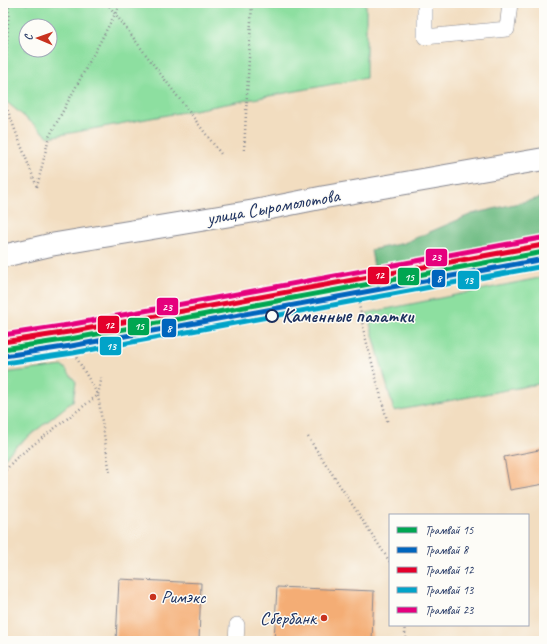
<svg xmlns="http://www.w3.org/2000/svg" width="547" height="644" font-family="Caveat,sans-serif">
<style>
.green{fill:#8ddfa0;stroke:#54877f;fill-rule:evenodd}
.forest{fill:#72be86;stroke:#467672}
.building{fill:#f4ad75}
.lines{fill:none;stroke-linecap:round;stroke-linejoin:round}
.lane-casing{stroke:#86868f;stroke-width:16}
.secondary-casing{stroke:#86868f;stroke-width:24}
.path{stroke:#86868f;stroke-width:2.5;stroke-dasharray:1 3;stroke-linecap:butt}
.lane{stroke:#fff;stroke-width:15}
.secondary{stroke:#fff;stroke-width:22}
.tram-1-casing{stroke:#fdfcf7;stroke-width:8}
.tram-2-casing{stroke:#fdfcf7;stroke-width:8}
.tram-3-casing{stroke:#fdfcf7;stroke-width:8}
.tram-4-casing{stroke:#fdfcf7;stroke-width:8}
.tram-5-casing{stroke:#fdfcf7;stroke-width:8}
.tram-1{stroke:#00a651;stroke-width:5}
.tram-2{stroke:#0065bd;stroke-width:5}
.tram-3{stroke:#e4002b;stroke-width:5}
.tram-4{stroke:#01a3c8;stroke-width:5}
.tram-5{stroke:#e5007d;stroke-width:5}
.stop-dot{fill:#fdfcf7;stroke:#1b2f5e;stroke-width:2}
.poi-dot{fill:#c8321e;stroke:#fdfcf7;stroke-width:1.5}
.labels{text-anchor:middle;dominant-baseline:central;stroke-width:3;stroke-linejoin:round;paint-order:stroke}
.street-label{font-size:19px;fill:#1b2f5e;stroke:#fdfcf7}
.stop-label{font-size:19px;font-weight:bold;fill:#1b2f5e;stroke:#fdfcf7;text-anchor:start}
.poi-label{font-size:19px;fill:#1b2f5e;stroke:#fdfcf7;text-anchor:start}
.line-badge{stroke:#fdfcf7;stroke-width:1.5}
.badge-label{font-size:11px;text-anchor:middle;font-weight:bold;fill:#fff}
</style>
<rect width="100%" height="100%" fill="#fdfcf7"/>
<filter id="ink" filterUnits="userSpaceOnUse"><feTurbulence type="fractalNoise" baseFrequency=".025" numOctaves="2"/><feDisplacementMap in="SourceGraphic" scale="8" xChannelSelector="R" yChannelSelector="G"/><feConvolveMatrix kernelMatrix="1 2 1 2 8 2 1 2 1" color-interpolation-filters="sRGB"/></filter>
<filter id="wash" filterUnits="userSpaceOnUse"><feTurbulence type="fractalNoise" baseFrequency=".012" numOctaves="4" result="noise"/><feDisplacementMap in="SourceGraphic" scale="16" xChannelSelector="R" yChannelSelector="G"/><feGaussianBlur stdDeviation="0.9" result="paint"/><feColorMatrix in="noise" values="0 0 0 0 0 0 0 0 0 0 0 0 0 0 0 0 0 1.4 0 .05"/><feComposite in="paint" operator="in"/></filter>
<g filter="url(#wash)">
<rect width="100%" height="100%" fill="#f2ddc0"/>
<!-- green -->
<path class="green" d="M3 3H366V78L49 137 3 99ZM26 26H50V50H26Z
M544 277V383L394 411 367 313Z
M63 366 76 382 73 401 13 449 3 460V373Z"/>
<!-- forest -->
<path class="forest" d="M544 197V245L376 278 371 250 404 243 472 214Z"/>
<g id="blocks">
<!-- building -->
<path class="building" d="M544 449V484L510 490 504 457Z
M119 579 201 583 199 641H116Z
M277 587 374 591 372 641H274Z"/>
</g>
</g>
<g filter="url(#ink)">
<use href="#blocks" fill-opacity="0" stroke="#86868f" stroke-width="1"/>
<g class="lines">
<defs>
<path id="lane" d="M425 3V37L507 29 510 3
M236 641 237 625"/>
<path id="secondary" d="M3 256 50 245 255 211 325 197 544 159"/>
</defs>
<!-- lane casing -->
<use href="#lane" class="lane-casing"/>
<!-- secondary casing -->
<use href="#secondary" class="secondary-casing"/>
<!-- path -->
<path class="path" d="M9 3 4 101 37 187
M107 3 221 154
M3 7 9 3
M244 150 252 3
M37 187 49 137 121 3
M354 276 364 332 388 424
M89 324 67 330 75 355 98 395 110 474
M308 437 390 562
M3 473 16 458 98 395 102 376
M404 625 406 641"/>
<!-- lane -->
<use href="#lane" class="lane"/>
<!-- secondary -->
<use href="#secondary" class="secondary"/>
<defs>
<path id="tram-1" d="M3 349 70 339 544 252"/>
<path id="tram-2" d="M4 356 71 346 544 259"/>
<path id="tram-3" d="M3 342 69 332 543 245"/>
<path id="tram-4" d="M5 363 73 353 544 266"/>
<path id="tram-5" d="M3 335 68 325 541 238"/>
</defs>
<!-- tram-1 casing -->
<use href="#tram-1" class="tram-1-casing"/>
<!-- tram-2 casing -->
<use href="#tram-2" class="tram-2-casing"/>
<!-- tram-3 casing -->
<use href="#tram-3" class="tram-3-casing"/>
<!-- tram-4 casing -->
<use href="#tram-4" class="tram-4-casing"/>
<!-- tram-5 casing -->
<use href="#tram-5" class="tram-5-casing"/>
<!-- tram-1 -->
<use href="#tram-1" class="tram-1"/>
<!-- tram-2 -->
<use href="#tram-2" class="tram-2"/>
<!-- tram-3 -->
<use href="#tram-3" class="tram-3"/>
<!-- tram-4 -->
<use href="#tram-4" class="tram-4"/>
<!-- tram-5 -->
<use href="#tram-5" class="tram-5"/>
</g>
</g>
<!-- markers -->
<circle class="stop-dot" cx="272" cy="316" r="6"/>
<g class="poi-dot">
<circle cx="153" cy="597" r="4"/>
<circle cx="324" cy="618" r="4"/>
</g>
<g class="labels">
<!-- street labels -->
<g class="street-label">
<text transform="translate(273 207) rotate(-10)">улица Сыромолотова</text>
</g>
<!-- stop labels -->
<g class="stop-label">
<text x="282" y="316">Каменные палатки</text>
</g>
<!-- poi labels -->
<g class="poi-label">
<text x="161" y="597">Римэкс</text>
<text x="316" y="618" text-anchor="end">Сбербанк</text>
</g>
</g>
<g class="line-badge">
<rect x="425" y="248" width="23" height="19" rx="4" fill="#e5007d"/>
<rect x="367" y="266" width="23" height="19" rx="4" fill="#e4002b"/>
<rect x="397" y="267" width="23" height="19" rx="4" fill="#00a651"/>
<rect x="431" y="269" width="15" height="19" rx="4" fill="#0065bd"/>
<rect x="457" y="270" width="23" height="20" rx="4" fill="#01a3c8"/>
<rect x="156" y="297" width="23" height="19" rx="4" fill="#e5007d"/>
<rect x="97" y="315" width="23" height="19" rx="4" fill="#e4002b"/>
<rect x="127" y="317" width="23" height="19" rx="4" fill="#00a651"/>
<rect x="161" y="318" width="16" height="20" rx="4" fill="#0065bd"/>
<rect x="99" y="336" width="23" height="20" rx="4" fill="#01a3c8"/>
</g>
<g class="badge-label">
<text x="436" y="261">23</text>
<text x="379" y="279">12</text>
<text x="409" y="281">15</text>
<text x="439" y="282">8</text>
<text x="468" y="284">13</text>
<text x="167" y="311">23</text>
<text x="109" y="329">12</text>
<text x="139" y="330">15</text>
<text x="169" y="332">8</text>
<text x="111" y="350">13</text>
</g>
<!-- margin -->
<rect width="547" height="644" fill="none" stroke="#fdfcf7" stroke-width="16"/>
<!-- legend -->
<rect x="389" y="514" width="140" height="112" fill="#fdfcf7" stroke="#a3aaba"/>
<rect x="397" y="527" width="20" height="6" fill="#00a651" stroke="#a3aaba"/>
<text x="425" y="534" font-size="12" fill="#1b2f5e">Трамвай 15</text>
<rect x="397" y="547" width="20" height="6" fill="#0065bd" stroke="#a3aaba"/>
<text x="425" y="554" font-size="12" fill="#1b2f5e">Трамвай 8</text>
<rect x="397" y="567" width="20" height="6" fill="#e4002b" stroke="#a3aaba"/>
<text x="425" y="574" font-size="12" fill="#1b2f5e">Трамвай 12</text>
<rect x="397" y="587" width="20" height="6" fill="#01a3c8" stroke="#a3aaba"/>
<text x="425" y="594" font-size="12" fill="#1b2f5e">Трамвай 13</text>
<rect x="397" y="607" width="20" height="6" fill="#e5007d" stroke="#a3aaba"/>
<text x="425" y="614" font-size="12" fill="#1b2f5e">Трамвай 23</text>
<!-- north arrow -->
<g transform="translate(38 38) rotate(272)"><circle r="19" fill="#fdfcf7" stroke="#a3aaba"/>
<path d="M0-3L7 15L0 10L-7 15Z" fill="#c8321e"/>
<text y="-6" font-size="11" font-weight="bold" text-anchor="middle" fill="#1b2f5e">С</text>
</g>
</svg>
